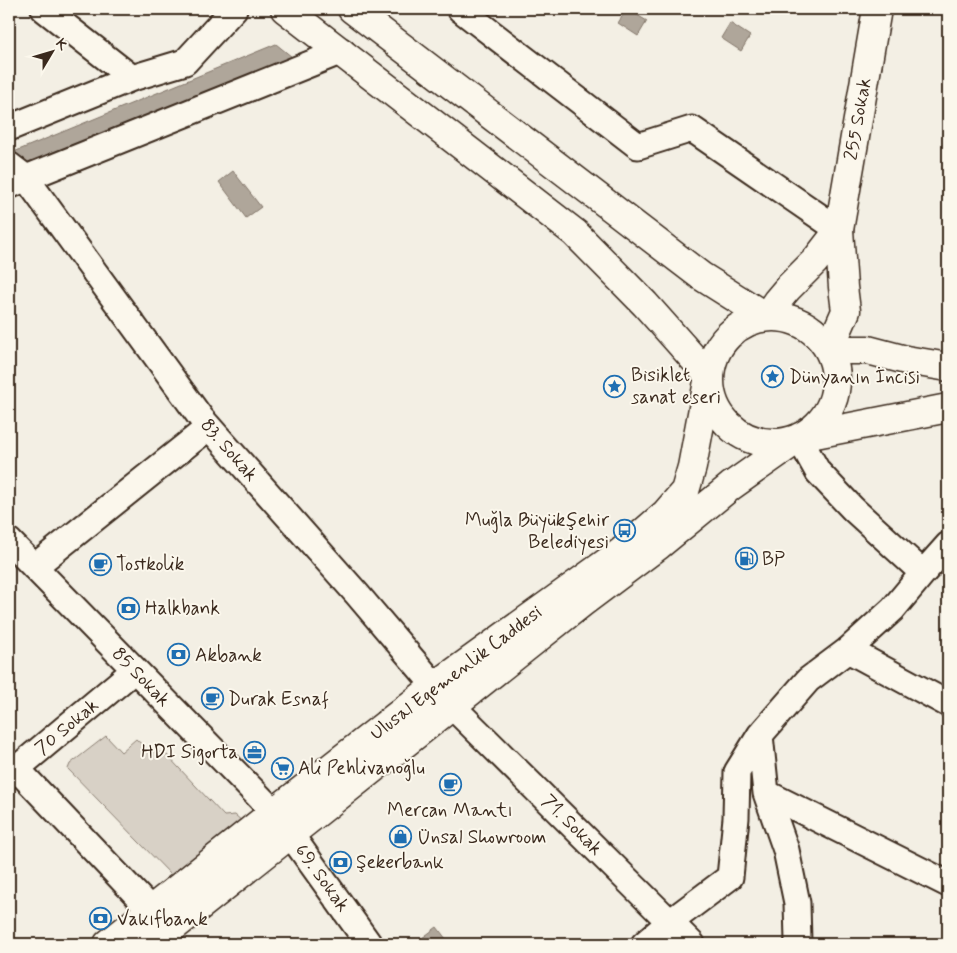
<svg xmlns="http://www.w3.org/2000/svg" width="957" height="953" font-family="Mynerve,sans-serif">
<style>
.green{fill:#d8d1c6;stroke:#8a7e72}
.water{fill:#afa69a;stroke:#817468}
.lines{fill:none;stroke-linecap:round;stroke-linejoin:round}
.street-casing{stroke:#3b2a1e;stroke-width:29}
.secondary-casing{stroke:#3b2a1e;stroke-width:31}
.highway-casing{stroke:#3b2a1e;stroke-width:31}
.street{stroke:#fbf7ec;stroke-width:25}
.secondary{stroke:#fbf7ec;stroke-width:28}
.highway{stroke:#fbf7ec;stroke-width:28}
.labels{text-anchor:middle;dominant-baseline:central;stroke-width:4;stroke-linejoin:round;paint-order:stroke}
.street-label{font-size:19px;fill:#3b2a1e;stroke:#fbf7ec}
.poi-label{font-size:19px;fill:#3b2a1e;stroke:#fbf7ec;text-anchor:start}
</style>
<rect width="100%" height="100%" fill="#f3efe4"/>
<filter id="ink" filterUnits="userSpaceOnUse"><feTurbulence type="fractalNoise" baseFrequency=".02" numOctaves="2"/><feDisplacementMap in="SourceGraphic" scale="10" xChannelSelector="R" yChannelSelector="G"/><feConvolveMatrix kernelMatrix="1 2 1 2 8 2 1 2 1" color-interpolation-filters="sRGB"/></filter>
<g filter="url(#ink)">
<!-- green -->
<path class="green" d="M106 736 121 752 136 739 149 751 165 753 224 816 235 815 243 822 174 878 68 769 70 764Z"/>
<!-- water -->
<path class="water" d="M627 9 647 21 638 36 618 23Z
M730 23 750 36 741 51 721 38Z
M276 44 297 61 9 176V154Z
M233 171 261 207 246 218 219 182Z
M437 927 446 939 440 944H414Z"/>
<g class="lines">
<defs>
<path id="street" d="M44 9 132 78
M460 9 638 146 692 129 839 230
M9 128 132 78 185 62 234 9
M9 165 26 178 201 418 357 594 452 706 692 944
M11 185 26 178 342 51
M799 438 818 472 853 509 923 573
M9 541 274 812
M34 567 209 427
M848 650 948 704
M760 735 766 793 786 850 797 903 798 942 797 944
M17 769 151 910
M9 775 125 678
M766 793 948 884
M276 821 291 835 369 944
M644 944 670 922 730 877 736 818 737 772 760 735 808 680 848 650 893 609 923 573 948 545"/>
<path id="secondary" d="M839 230 877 9
M108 944 264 820 435 686 621 552 666 513 685 491 692 467 709 376
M152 944 583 602 659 545 731 486 799 438"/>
<path id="highway" d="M285 9 575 233 645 304 709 376
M352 9 701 276 766 317 777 301 788 288 815 261 839 230
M839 230 843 287 846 311 829 350H868L906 360 948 367
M710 380a63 63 0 1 1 126 0a63 63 0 1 1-126 0Z
M800 437 948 408"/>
</defs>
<!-- street casing -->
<use href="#street" class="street-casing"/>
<!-- secondary casing -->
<use href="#secondary" class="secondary-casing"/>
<!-- highway casing -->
<use href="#highway" class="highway-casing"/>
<!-- street -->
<use href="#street" class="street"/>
<!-- secondary -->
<use href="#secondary" class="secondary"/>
<!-- highway -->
<use href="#highway" class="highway"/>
</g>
</g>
<!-- icons -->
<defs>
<symbol id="sight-ring" viewBox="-11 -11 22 22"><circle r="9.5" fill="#fbf7ec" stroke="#1f6fb2" stroke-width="1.5"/><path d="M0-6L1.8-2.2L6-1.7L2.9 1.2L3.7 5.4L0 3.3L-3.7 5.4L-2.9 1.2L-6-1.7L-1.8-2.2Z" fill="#1f6fb2"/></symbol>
<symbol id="bus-ring" viewBox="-11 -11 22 22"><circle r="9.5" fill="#fbf7ec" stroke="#1f6fb2" stroke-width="1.5"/><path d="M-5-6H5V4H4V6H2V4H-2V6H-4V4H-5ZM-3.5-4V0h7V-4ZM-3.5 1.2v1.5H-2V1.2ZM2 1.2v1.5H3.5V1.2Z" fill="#1f6fb2"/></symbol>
<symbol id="fuel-ring" viewBox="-11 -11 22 22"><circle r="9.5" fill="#fbf7ec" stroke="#1f6fb2" stroke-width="1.5"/><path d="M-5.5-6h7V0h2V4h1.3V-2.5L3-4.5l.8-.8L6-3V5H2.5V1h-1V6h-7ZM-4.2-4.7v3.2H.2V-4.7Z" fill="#1f6fb2"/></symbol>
<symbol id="cafe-ring" viewBox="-11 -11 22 22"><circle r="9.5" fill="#fbf7ec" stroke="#1f6fb2" stroke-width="1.5"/><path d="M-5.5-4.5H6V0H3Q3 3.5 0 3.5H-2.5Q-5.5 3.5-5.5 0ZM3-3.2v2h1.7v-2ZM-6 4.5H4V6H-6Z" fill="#1f6fb2"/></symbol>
<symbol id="bank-ring" viewBox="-11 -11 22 22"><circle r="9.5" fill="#fbf7ec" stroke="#1f6fb2" stroke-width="1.5"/><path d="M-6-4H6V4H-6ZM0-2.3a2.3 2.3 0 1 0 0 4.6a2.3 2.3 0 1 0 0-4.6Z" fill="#1f6fb2"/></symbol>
<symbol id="office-ring" viewBox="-11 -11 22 22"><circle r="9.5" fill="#fbf7ec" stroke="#1f6fb2" stroke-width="1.5"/><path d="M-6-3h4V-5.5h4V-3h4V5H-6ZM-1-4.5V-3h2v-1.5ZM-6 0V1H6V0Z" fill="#1f6fb2"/></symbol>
<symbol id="supermarket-ring" viewBox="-11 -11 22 22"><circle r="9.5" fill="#fbf7ec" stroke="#1f6fb2" stroke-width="1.5"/><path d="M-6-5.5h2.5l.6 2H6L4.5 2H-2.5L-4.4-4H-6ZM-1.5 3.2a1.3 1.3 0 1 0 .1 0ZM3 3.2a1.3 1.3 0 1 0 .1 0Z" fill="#1f6fb2"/></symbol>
<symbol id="shop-ring" viewBox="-11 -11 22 22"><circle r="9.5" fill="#fbf7ec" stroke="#1f6fb2" stroke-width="1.5"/><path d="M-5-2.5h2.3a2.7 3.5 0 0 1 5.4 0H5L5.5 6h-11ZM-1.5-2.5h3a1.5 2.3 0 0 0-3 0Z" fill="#1f6fb2"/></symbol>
</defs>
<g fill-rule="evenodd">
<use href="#sight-ring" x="760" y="364" width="25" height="25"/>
<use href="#sight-ring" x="602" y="374" width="25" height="25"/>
<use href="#bus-ring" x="612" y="518" width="25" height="25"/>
<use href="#fuel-ring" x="734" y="546" width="25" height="25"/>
<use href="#cafe-ring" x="88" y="552" width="25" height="25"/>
<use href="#bank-ring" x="116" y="596" width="25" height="25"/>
<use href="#bank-ring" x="166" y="642" width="25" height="25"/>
<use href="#cafe-ring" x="200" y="686" width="25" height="25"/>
<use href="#office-ring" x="242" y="740" width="25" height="25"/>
<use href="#supermarket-ring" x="270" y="756" width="25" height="25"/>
<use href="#cafe-ring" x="438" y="772" width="25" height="25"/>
<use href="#shop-ring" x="388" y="824" width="25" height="25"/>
<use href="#bank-ring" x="328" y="850" width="25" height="25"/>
<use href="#bank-ring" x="88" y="906" width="25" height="25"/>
</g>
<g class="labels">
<!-- street labels -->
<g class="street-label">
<text transform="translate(858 119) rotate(-80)">255 Sokak</text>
<text transform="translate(229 450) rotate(49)">83. Sokak</text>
<text transform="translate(456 673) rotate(-37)">Ulusal Egemenlik Caddesi</text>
<text transform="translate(141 677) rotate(46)">85 Sokak</text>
<text transform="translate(67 727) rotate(-40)">70 Sokak</text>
<text transform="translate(572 825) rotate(45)">71. Sokak</text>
<text transform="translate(322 878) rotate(54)">69. Sokak</text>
</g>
<!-- poi labels -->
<g class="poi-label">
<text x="631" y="375">Bisiklet<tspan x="631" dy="22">sanat eseri</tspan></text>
<text x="789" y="377">Dünyanın İncisi</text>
<text x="609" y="520" text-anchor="end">Muğla Büyükşehir<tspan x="609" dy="22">Belediyesi</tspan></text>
<text x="762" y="559">BP</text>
<text x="116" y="564">Tostkolik</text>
<text x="145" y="608">Halkbank</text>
<text x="195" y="655">Akbank</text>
<text x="228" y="699">Durak Esnaf</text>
<text x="238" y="752" text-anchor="end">HDI Sigorta</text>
<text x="298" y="768">Ali Pehlivanoğlu</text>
<text x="450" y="810" text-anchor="middle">Mercan Mantı</text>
<text x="417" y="837">Ünsal Showroom</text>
<text x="356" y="862">Şekerbank</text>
<text x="117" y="919">Vakıfbank</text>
</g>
</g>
<!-- margin -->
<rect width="957" height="953" fill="none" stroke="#fbf7ec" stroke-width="30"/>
<rect x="15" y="15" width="927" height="923" fill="none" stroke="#3b2a1e" stroke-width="2" filter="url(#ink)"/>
<!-- north arrow -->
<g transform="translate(52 52) rotate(52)" stroke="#fbf7ec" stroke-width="4" paint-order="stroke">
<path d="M0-4L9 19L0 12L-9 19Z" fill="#3b2a1e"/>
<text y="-8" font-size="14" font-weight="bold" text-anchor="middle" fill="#3b2a1e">K</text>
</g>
</svg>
